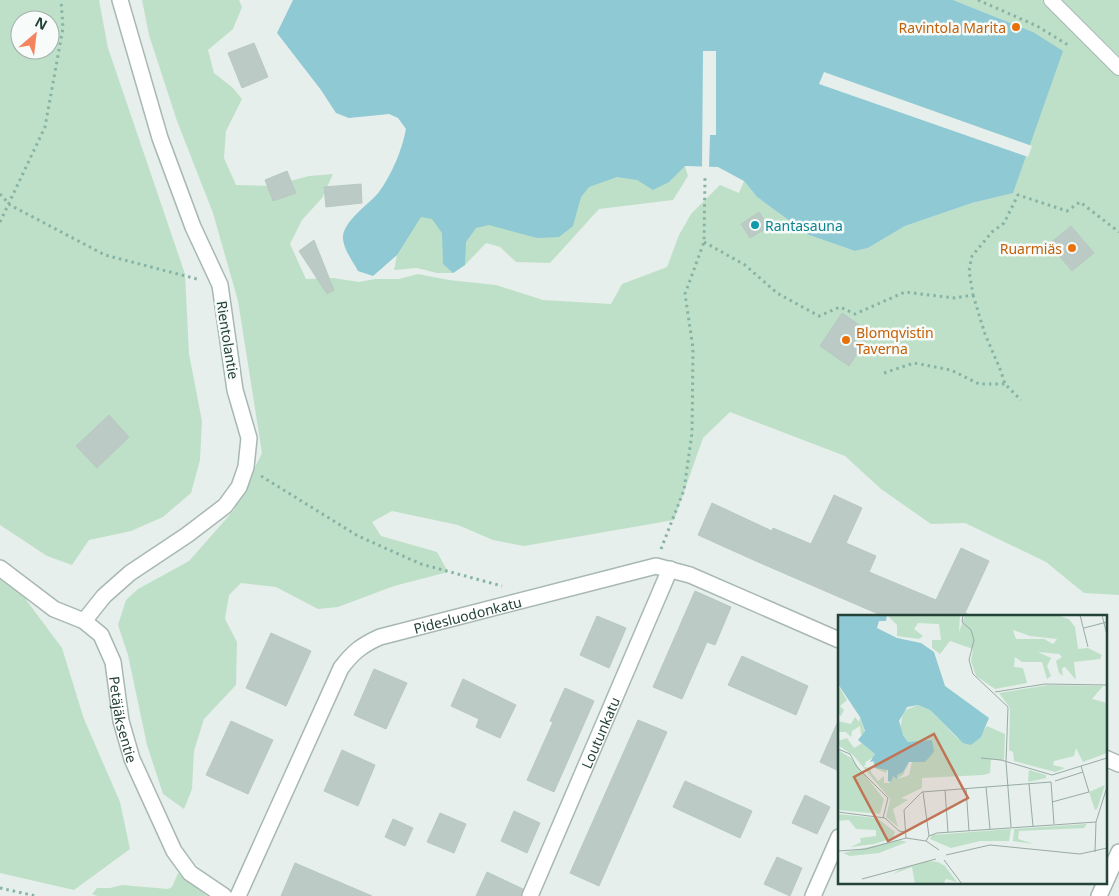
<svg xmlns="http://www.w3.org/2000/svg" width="1119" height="896" font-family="'Noto Sans',sans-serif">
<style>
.green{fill:#bfe0c8;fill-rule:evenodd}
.water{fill:#8ec9d4}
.pier{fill:#e6efeb}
.building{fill:#bbcac4;stroke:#b8c9c2}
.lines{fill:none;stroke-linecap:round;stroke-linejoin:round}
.lane-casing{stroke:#a8b8b2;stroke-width:16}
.street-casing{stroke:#a8b8b2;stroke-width:18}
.path{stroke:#86b3a5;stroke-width:3;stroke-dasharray:2.5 4;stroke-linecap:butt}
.lane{stroke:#fff;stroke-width:14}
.street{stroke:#fff;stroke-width:15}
.food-dot{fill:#e8710a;stroke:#f7fbf9;stroke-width:2}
.culture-dot{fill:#0f9aa8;stroke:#f7fbf9;stroke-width:2}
.labels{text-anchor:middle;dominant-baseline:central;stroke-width:5;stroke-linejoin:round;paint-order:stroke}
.food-label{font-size:14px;fill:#c56008;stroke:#f7fbf9;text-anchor:end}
.culture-label{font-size:14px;fill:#0d838f;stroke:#f7fbf9;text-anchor:start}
.street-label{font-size:14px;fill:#24423a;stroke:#f7fbf9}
.inset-road{fill:none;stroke:#98aaa4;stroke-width:1}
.view{fill:#c07456;fill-opacity:0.15;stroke:#c07456;stroke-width:2.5}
.inset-edge{fill:none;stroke:#24423a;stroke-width:2.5}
</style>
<rect width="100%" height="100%" fill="#e6efeb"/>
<!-- green -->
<path class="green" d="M0 0H99L108 48 185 274 189 354 202 421 200 460 191 493 163 517 131 531 89 540 72 565 47 556 0 525ZM20 20H50V50H20Z
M142 0H239L242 7 233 29 208 50 214 73 233 88 242 99 226 131 224 158 236 185 271 186 309 176 333 174 322 198 302 220 290 244 306 279 333 278 359 282 375 279H399L418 274 449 280 496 285 543 300 611 304 622 284 667 267 679 235 691 214 720 185 739 193 744 181 757 197 809 235 855 251 868 248 905 226 972 203 1012 193 1033 32 953 0H1119V595L1084 593 1046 562 965 523 931 524 881 489 845 456 730 412 703 438 674 520 524 546 493 540 458 525 392 511 372 522 381 536 437 552 448 572 394 586 338 607 318 609 276 587 241 583 229 595 225 619 237 642 236 685 204 719 194 751 192 789 184 809 163 794 147 745 128 655 118 625 126 600 138 589 189 561 234 510 262 453 238 301 213 213 177 121 149 35Z
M685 166 688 176 673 200 599 209 550 263 516 262 500 247 486 243 465 265 453 273H437L417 268 394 270 397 255 429 186Z
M0 575 15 585 62 648 84 719 120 802 130 849 74 890 0 873Z
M178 873 207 896H97L92 894 97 888H110L122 885 168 889 172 887Z"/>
<!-- water -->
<path class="water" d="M293 0H953L1033 32 1063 51 1013 193 972 203 905 226 868 248 855 251 809 235 757 197 744 181 718 167 685 166 669 182 653 190 637 180 617 177 589 187 581 197 573 226 559 237 537 238 489 225 476 228 466 242 465 265 453 273 443 264 442 233 432 219 421 217 397 255 373 276 358 271C353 261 342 248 343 236 345 220 369 204 379 192 392 174 402 150 406 129L398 118 389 114 349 118 336 113 321 90 277 33Z"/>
<!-- pier -->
<path class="pier" d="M703 51H716V135H710L709 167H702Z
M824 72 1032 146 1028 157 819 84Z"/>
<!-- building -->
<path class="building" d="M254 43 268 77 242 88 228 53Z
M287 171 296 193 273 201 265 180Z
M361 184 362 203 326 207 324 187Z
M759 212 769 227 750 238 741 224Z
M1071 226 1094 253 1072 271 1049 244Z
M314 240 334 290 327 294 299 251Z
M842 313 871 333 849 366 820 346Z
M109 415 129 437 97 468 76 446Z
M834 495 862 508 846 543 876 556 869 572 936 600 961 548 989 561 965 613 972 616H883L758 562 698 535 712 503 772 531 773 528 811 544Z
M695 591 731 607 715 645 707 642 682 699 653 687Z
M597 616 626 628 609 668 580 655Z
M271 633 311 651 286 706 246 688Z
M742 656 808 686 796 715 728 685Z
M374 669 407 683 386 729 354 715Z
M463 679 516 705 500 738 476 727 479 719 451 706Z
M565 688 594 701 554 792 527 780 553 722 550 721Z
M839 719V771L820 762Z
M638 720 667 732 599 886 570 873Z
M231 721 273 740 248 794 206 775Z
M342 750 375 765 358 806 324 791Z
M685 781 752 811 740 838 673 807Z
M805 795 830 807 817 834 792 823Z
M514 811 540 823 527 853 501 841Z
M440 813 466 824 454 853 427 842Z
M393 819 413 828 405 846 385 837Z
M777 857 802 868 790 896 764 884Z
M295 863 372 896H281Z
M487 872 523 889 521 896H476Z"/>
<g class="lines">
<defs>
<path id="lane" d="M1051 0 1119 68"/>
<g id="street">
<path id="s1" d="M0 568 54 609 84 621 101 635 113 662 121 721 132 759 174 851 190 873 224 896"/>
<path d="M84 621 104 596 130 573 187 535 225 506 239 487 246 467 249 438 235 390 220 285 193 227 160 138 120 0"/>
<path d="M1105 758 1119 764"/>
<path id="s2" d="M238 896 341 668C353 652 362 645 380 637L656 566 690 575 839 640"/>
<path id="s3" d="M530 896 670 569"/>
<path d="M813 896 839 837"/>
<path d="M1099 896 1119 852"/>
</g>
</defs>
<!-- lane casing -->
<use href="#lane" class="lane-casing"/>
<!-- street casing -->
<use href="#street" class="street-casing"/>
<!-- path -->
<path class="path" d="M978 0 1037 26 1068 45
M0 194 10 205 105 255 197 279
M0 222 45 127 63 28 61 0
M704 242 745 265 777 293 819 316 840 307 855 314 905 292 954 298 973 295 969 271 972 256 992 232 1004 223 1018 195 1067 211 1080 202 1119 232
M973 295 985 334 1000 369 1005 384 1021 400
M884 373 914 363 951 370 979 384H1005
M261 476 358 536 421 564 502 586
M661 549 684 490 692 433 693 348 685 294 704 242 705 177
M0 888 36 896"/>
<!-- lane -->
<use href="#lane" class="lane"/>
<!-- street -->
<use href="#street" class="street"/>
</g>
<!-- markers -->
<g class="food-dot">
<circle cx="1016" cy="27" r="5"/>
<circle cx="1072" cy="248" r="5"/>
<circle cx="846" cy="340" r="5"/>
</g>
<circle class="culture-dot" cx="755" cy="225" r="5"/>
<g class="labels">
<!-- food labels -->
<g class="food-label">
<text x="1006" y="27">Ravintola Marita</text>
<text x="1062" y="248">Ruarmiäs</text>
<text x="856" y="332" text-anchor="start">Blomqvistin<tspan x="856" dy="16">Taverna</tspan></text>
</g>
<!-- culture labels -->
<g class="culture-label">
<text x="765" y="225">Rantasauna</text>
</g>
<!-- street labels -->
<g class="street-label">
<text transform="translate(228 340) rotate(81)">Rientolantie</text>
<text stroke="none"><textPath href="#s2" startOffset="391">Pidesluodonkatu</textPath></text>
<text stroke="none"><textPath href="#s1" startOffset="210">Petäjäksentie</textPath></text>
<text stroke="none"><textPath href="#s3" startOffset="178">Loutunkatu</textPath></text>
</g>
</g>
<!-- overview -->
<g transform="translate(838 615)">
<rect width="269" height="269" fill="#e6efeb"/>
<path d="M49 0H122L121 17 127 0H219L231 4 237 12 240 34 250 33 264 40 262 44 236 47 238 65 227 52 224 53 225 61 221 58 218 46 224 42 221 39 200 37 213 43 209 51 213 61 209 64 204 47H184L177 42 176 52 185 53 189 68 157 74 138 61 133 46 135 34 112 26 102 39 94 33V25H103L101 9 80 8 76 14 85 21 81 24 59 21V10ZM175 15 192 21 219 24 215 29 206 24H178ZM0 70 9 85 2 91 6 95 3 101 0 99ZM210 70 265 71 254 84 269 88V138L245 147 238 133 236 141 216 146 215 150 227 153 217 157 176 146 175 137 171 135 172 93 161 78ZM80 90 92 95 119 123 133 130 149 111 167 119 166 146 153 144 152 158 145 160 84 163V173L63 183 70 185 55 194 60 212 48 202 52 184 15 140 1 131 0 126 9 123 16 133 24 128 51 151 48 158 37 153 34 143 28 147 26 152 33 153V157L40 166 46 161V168H52L54 159 71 147 65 160 59 164 66 162 71 160 74 147 87 146 96 137 70 127 62 115 65 96ZM17 102 21 107 22 102 27 118 23 120 22 111 14 116 13 122 8 117H0V106L13 109ZM0 135 13 143 46 184 42 199 0 195ZM191 155 208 160V163L190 167ZM267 170 259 194 257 195 251 177ZM0 199 39 203 57 217 55 223 36 229 13 232 23 227 22 223 38 221V215L18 214 11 205 0 206ZM249 209 246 213 181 216 180 224 196 229 175 226 176 214ZM173 214 171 226H142L113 233 92 224 94 220ZM61 225 69 227 41 238 12 241 5 238ZM89 246 100 247 107 251 119 267 108 264 105 269H77L74 252 55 259 63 254Z" fill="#bfe0c8" fill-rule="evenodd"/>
<path d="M0 0H49L48 6H41L39 13 59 23 83 28 96 37 107 71 151 103 143 122 133 130 125 128 92 95 80 90 69 92 61 106 65 120 70 127 94 125 96 137 87 147H71L65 157 59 160V164L55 161 53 167 50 166V155L37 153 36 146 32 147 37 139 20 125 27 116 22 102 0 69Z" fill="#8ec9d4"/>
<path class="inset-road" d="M125 0 124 7 133 15 136 25 131 45 135 59 170 92 168 147 173 212M242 0 250 32M264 0 269 20M246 13 269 7M157 77 207 69 269 70M0 134 12 139 19 152 50 183 45 203M143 143 163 145 214 160 269 143M217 166 245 157M213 167 216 209M191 169 195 211M148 172 152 214M128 173 131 216M107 175 110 217M85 177 91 221M214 187 251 177 243 151M0 197 47 203 61 216 67 217M68 223 66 195 84 177 213 167M88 226 91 221 99 218 258 207M0 236 28 234 68 223 88 226 101 235M257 237 258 207 269 172M108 240 152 230 242 239 269 233M106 245 124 269M24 264 98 244"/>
<path class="view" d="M96 119 130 183 50 226 16 162Z"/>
<rect width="269" height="269" class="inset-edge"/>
</g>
<!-- north arrow -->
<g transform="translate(35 35) rotate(28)"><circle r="24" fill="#f7fbf9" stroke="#a3b1ad"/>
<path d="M0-4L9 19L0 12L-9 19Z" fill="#f4845f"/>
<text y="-8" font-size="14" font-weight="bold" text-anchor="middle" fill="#24423a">N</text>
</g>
</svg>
